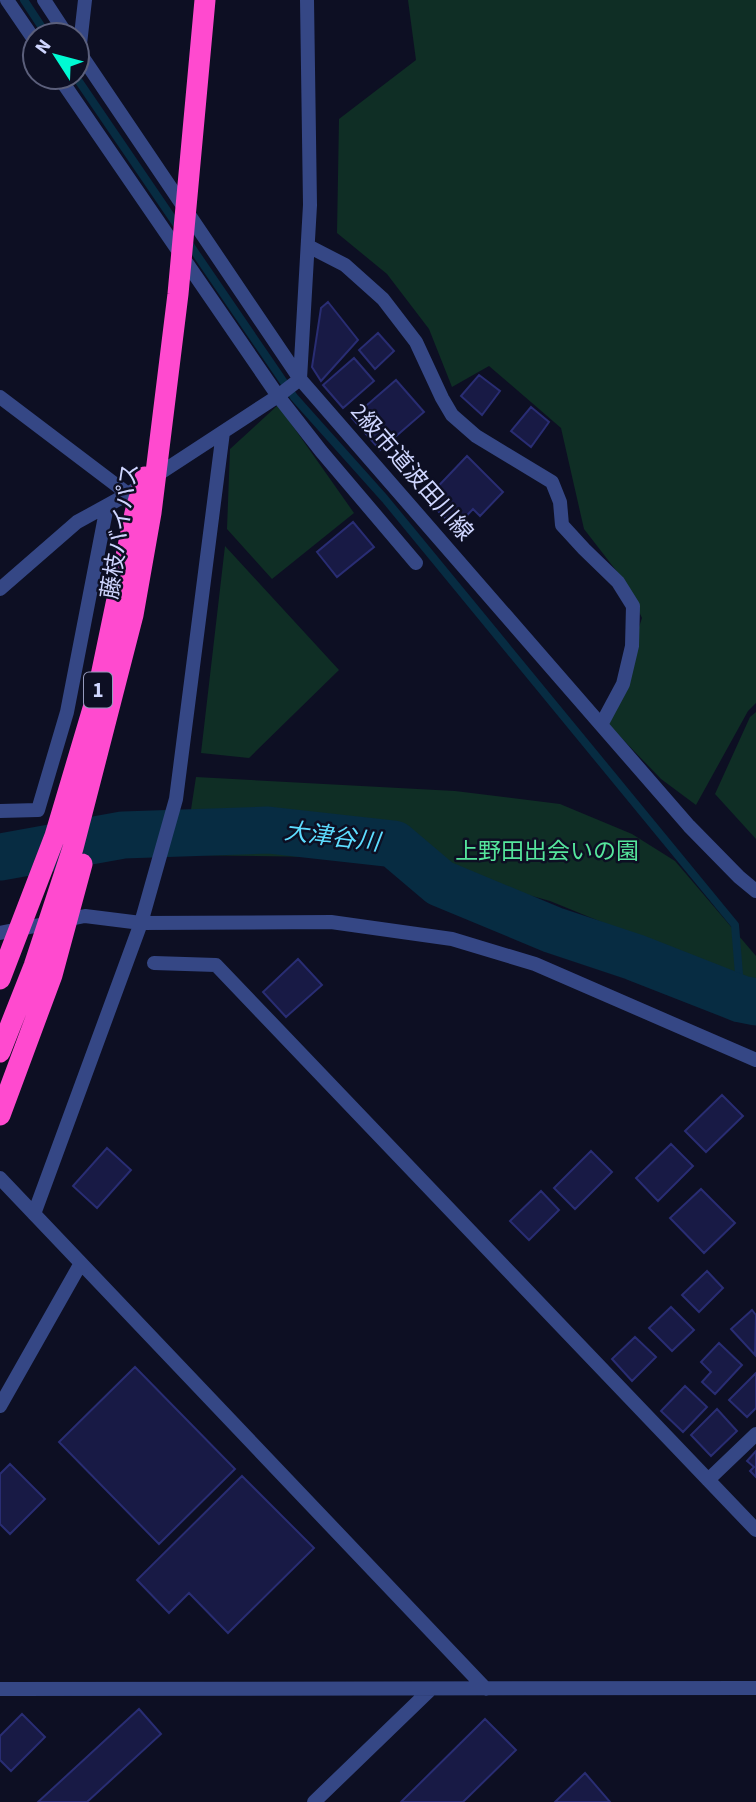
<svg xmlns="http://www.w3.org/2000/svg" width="756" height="1802" font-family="'Source Sans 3','Noto Sans JP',sans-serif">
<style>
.green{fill:#0f2e25}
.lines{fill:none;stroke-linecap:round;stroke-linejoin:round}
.stream{stroke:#072c42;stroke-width:8}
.river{stroke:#072c42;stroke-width:47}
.building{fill:#181a45;stroke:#292d73;stroke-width:2}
.street{stroke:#354785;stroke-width:14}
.highway{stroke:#ff4acf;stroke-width:21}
.labels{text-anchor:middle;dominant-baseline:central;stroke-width:5;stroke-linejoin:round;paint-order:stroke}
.shield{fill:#0d0f23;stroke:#959abd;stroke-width:2}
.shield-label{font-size:21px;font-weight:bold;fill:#cfd6ff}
.street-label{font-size:23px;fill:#cfd6ff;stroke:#0d0f23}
.park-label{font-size:23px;fill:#55e59c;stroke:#0d0f23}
.water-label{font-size:24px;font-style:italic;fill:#5dddff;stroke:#0d0f23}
</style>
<rect width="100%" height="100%" fill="#0d0f23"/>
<!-- green -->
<path class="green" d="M408 0H756V703L748 711 696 805 661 779 607 723 642 618 625 582 584 529 561 428 489 366 452 387 429 329 387 274 337 233 339 119 416 60Z
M278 405 354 513 272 579 227 529 230 449Z
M225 546 339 670 249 758 201 753Z
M756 712V839L715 794 750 717Z
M196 777 455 791 560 804 632 834 675 861 756 956V988L717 969 550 901 413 863 323 857 184 855Z"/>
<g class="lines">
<!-- stream -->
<path class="stream" d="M24 0 47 35
M76 77 179 228
M188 242 294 397 385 499 735 925 741 999"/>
<!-- river -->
<path class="river" d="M0 857 123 835 268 830 394 844 440 883 553 930 634 957 741 999 756 1002"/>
</g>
<!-- building -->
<path class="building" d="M328 302 358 340 321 381 312 367 321 308Z
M378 333 394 351 375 369 359 350Z
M354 358 374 381 343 408 323 385Z
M479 375 500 391 482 415 461 396Z
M396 380 424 412 380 450 352 418Z
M531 407 549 422 531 447 511 431Z
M467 456 503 492 480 516 473 509 455 528 426 499Z
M353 522 374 547 337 577 317 552Z
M298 959 322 985 286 1017 263 992Z
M722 1095 743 1116 706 1152 685 1131Z
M671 1144 693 1166 658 1201 636 1178Z
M107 1148 131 1170 97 1208 73 1186Z
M591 1151 612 1172 575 1209 554 1188Z
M701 1189 735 1223 704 1253 670 1218Z
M541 1191 559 1210 529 1240 510 1221Z
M707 1271 723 1288 699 1312 682 1295Z
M671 1307 694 1330 672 1351 649 1328Z
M752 1310 756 1315 755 1355 731 1329Z
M635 1337 656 1357 632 1381 612 1359Z
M719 1343 742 1365 715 1394 702 1382 711 1372 701 1362Z
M135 1367 235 1469 159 1544 59 1442Z
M756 1373V1408L747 1417 729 1400Z
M685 1386 707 1407 683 1432 661 1411Z
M717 1409 737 1431 711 1456 691 1435Z
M756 1451V1477L750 1471 754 1467 747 1461Z
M10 1464 45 1499 10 1534 0 1524V1474Z
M242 1476 314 1548 228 1633 189 1593 169 1613 137 1580Z
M139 1709 161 1734 87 1802H38Z
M22 1714 45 1737 11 1771 0 1760V1736Z
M485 1719 516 1750 463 1802H401Z
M585 1773 610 1802H555Z"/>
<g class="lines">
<!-- street -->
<path class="street" d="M7 0 35 41
M44 0 67 35
M77 49 300 379 689 826 739 877 756 891
M79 53 85 0
M59 77 278 396 321 451 416 563
M308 246 345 265 383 299 416 342 442 398 452 415 476 436 552 482 560 502 562 525 584 549 618 582 633 606 632 646 623 684 601 725
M0 397 128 494
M0 589 77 522 128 494 278 396 300 379 310 205 307 0
M0 811 38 810 67 712 107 506
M0 933 85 916 141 923 331 922 452 939 535 964 756 1060
M154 963 216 965 756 1530
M0 1178 486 1689
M34 1214 141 923 176 799 223 432
M0 1406 81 1263
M708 1480 756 1434
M0 1689 756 1688
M314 1802 431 1689"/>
<!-- highway -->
<path class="highway" d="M0 979 55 836 97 695 135 513 145 477
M0 1052 34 966 73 848 133 615 151 513 178 294 205 0
M0 1115 52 975 82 864"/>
</g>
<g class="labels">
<!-- shield labels -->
<rect class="shield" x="84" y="672.5" width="28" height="35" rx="5"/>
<g class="shield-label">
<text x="98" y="690">1</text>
</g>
<!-- street labels -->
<g class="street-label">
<text transform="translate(412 472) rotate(49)">2級市道波田川線</text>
<text transform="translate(120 531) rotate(-81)">藤枝バイパス</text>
</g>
<!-- park labels -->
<g class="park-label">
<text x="547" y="851">上野田出会いの園</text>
</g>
<!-- water labels -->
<g class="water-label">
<text transform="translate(332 837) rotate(7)">大津谷川</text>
</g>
</g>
<!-- north arrow -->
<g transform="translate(56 56) rotate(306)"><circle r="33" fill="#0d0f23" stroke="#5b5f7b" stroke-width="2"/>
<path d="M0-5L12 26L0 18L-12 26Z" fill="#00fad3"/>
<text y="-10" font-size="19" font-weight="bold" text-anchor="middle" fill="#cfd6ff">N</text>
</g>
</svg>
